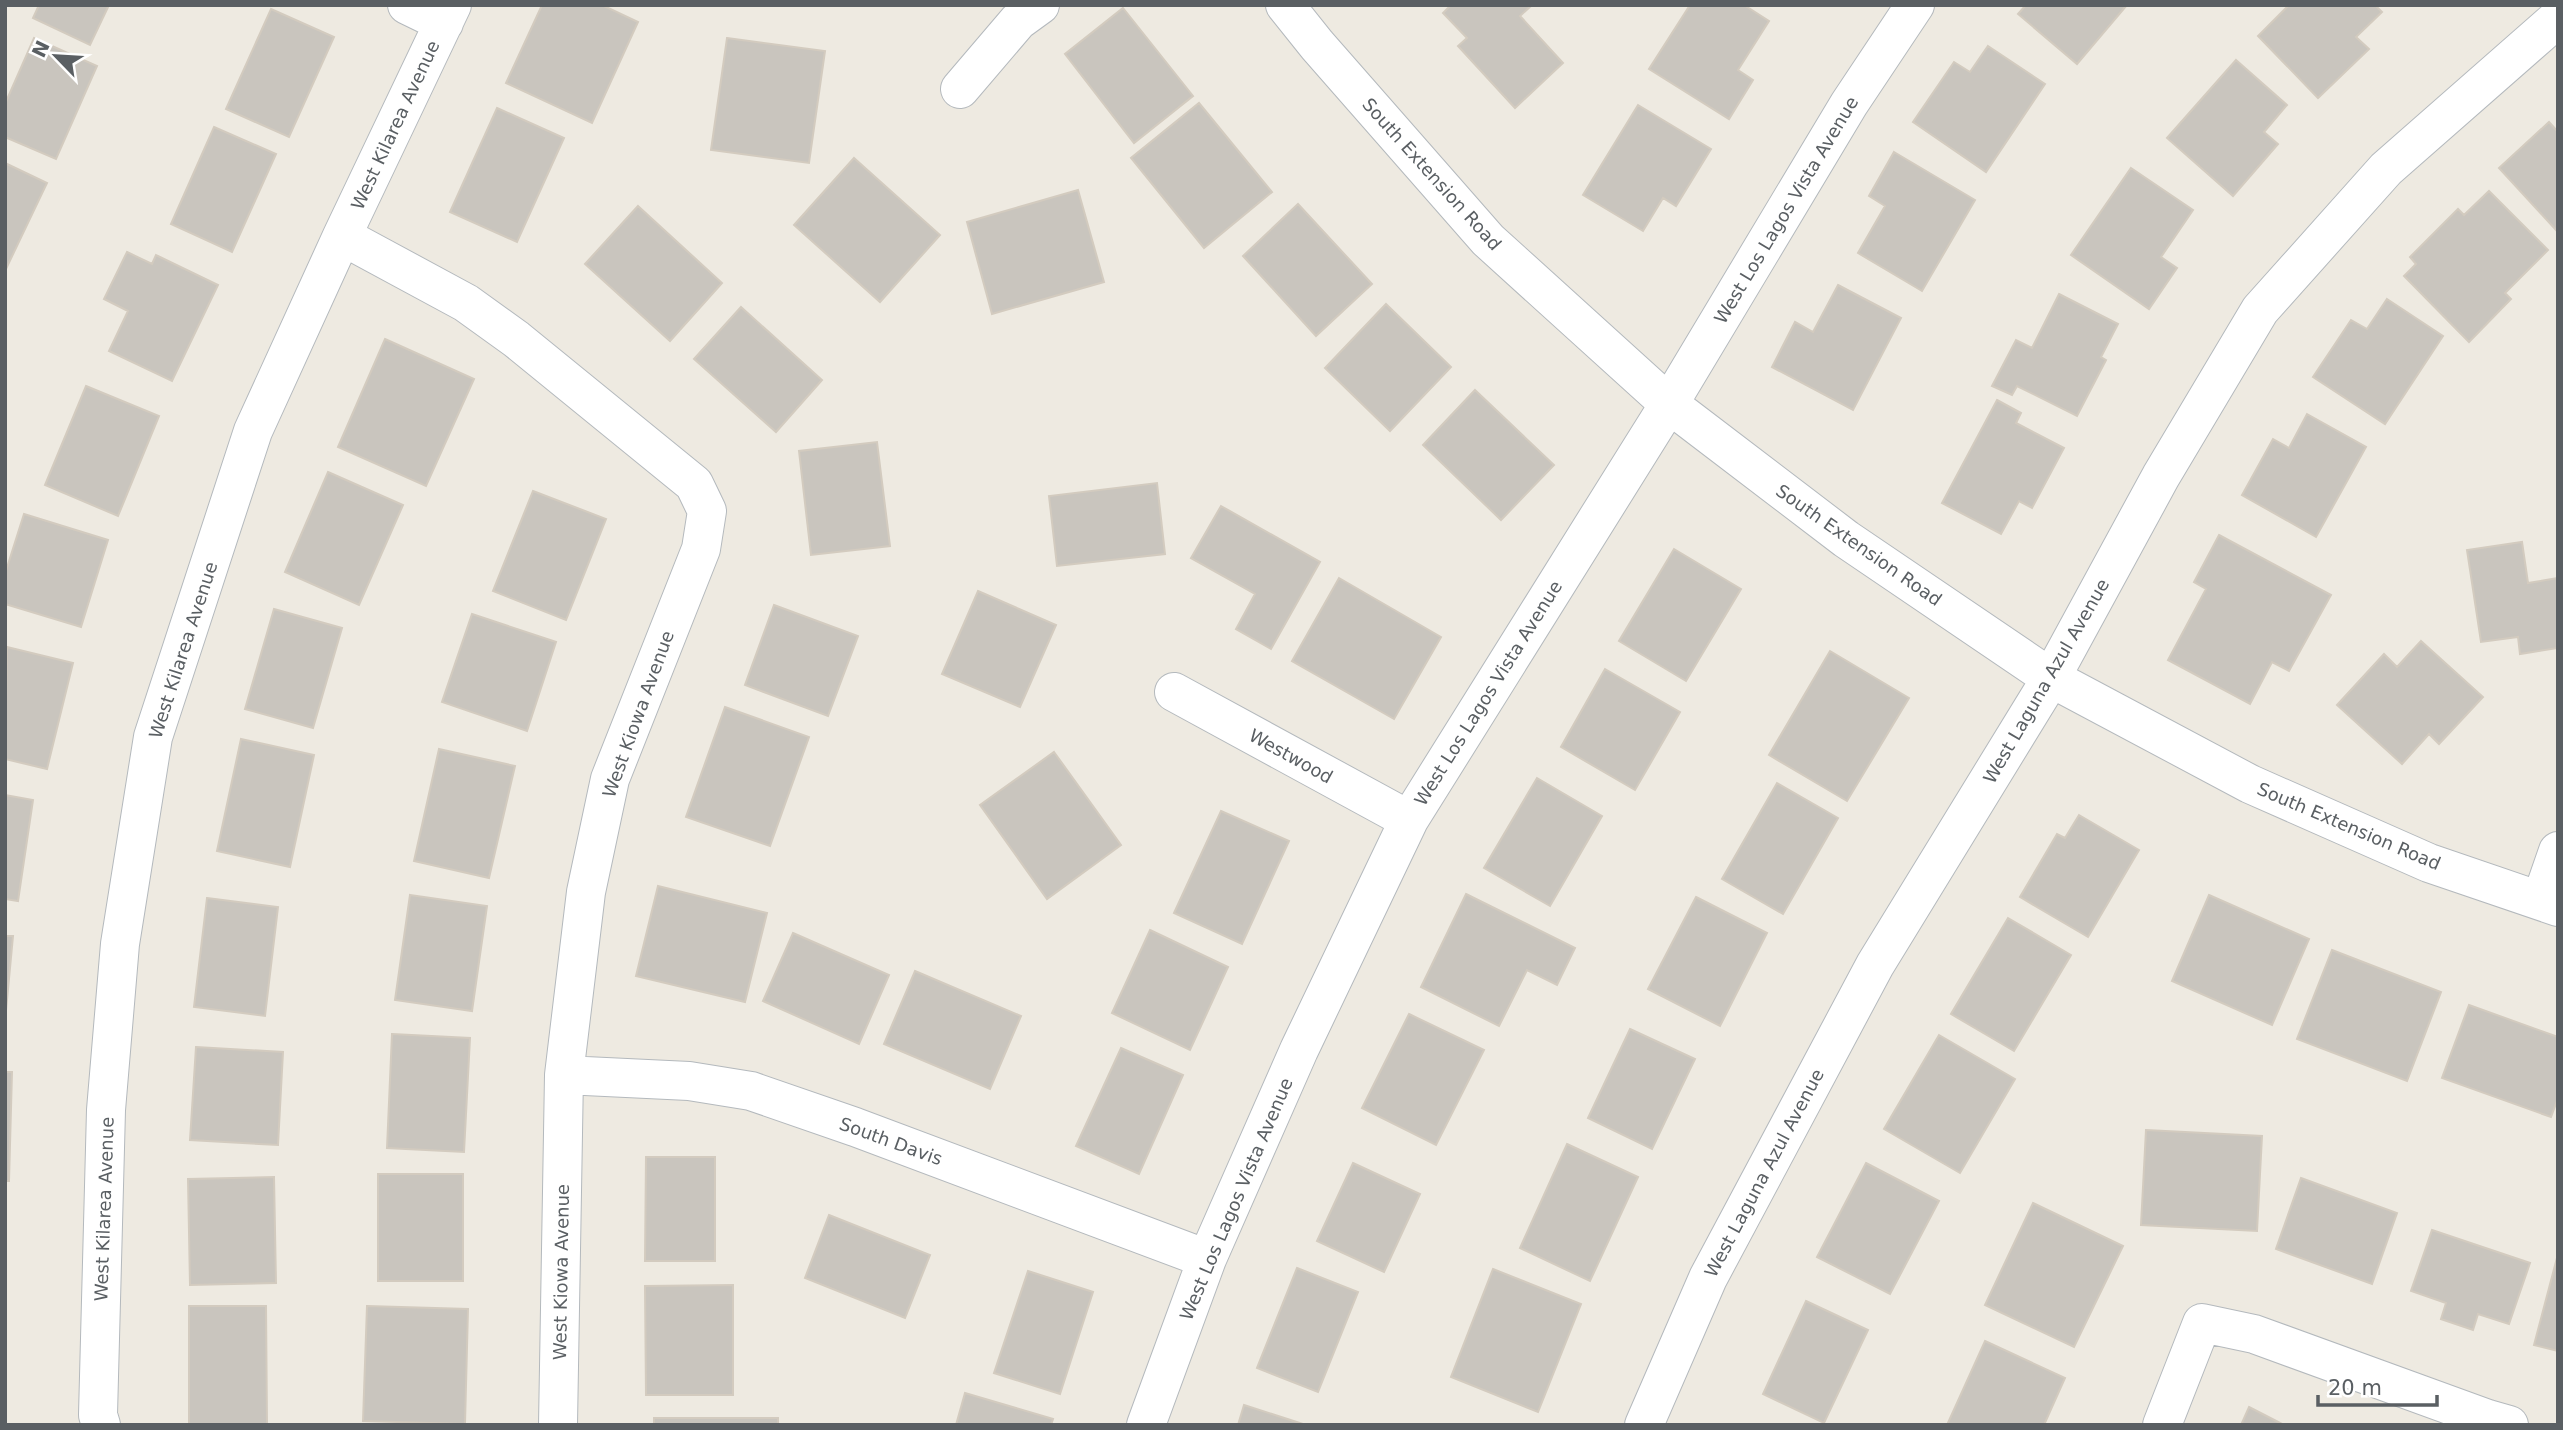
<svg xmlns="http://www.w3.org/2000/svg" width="2563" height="1430" font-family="'DejaVu Sans',sans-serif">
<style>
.building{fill:#c9c5be;stroke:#d3cbbf;stroke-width:2}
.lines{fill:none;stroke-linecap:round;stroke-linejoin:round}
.minor-casing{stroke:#b4b9bd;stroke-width:40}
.minor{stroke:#fff;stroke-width:38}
.labels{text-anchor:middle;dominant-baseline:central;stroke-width:5;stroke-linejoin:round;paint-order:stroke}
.street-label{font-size:18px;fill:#5a5f63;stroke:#fff}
</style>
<rect width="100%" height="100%" fill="#eeeae1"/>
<!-- building -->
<path class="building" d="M39 5H109L90 45 33 18Z
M542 5H602L638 22 592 123 506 83Z
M1451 5H1532L1520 16 1563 63 1515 108 1458 46 1467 38 1443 13Z
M1690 5H1744L1769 21 1738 70 1753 80 1729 119 1649 69Z
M2026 5H2127L2077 64 2018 14Z
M2289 5H2375L2382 12 2356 37 2369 49 2318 98 2258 36Z
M1123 8 1193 96 1134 143 1065 54Z
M271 9 334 37 289 137 226 109Z
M34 38 97 66 56 159 5 137V104Z
M727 38 825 51 809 163 711 150Z
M1988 46 2045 84 1986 172 1913 122 1954 62 1970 72Z
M2236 60 2287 105 2264 132 2278 144 2233 196 2167 138Z
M1199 103 1272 192 1204 248 1131 158Z
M1638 105 1711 149 1676 206 1663 198 1643 231 1583 195Z
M497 108 564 138 517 242 450 212Z
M2549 122 2558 132V228L2556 230 2499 168Z
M214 127 276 154 232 252 171 224Z
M1894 152 1975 200 1922 291 1858 253 1885 206 1869 196Z
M854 158 940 235 880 302 794 225Z
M5 163 47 183 5 271Z
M2131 168 2193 210 2161 257 2177 268 2149 309 2071 255Z
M1078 190 1104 282 992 314 967 222Z
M2489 191 2548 250 2505 293 2511 299 2469 342 2404 276 2416 264 2410 257 2458 209 2464 215Z
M1298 204 1372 284 1316 336 1243 256Z
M638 206 722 283 670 341 585 264Z
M127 252 152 264 156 255 218 285 172 381 109 351 128 311 104 299Z
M1838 285 1901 318 1853 410 1772 367 1795 322 1813 332Z
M2059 294 2118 324 2101 357 2106 360 2077 416 2017 386 2012 395 1992 386 2016 340 2032 348Z
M2387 299 2443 336 2385 424 2313 377 2351 320 2367 329Z
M1386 304 1451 367 1390 431 1325 368Z
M741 307 822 380 776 432 694 359Z
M385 339 474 379 426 486 338 447Z
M86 386 159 416 118 516 45 485Z
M1475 390 1554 465 1501 520 1423 445Z
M1997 400 2021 413 2016 423 2064 448 2032 508 2019 501 2001 534 1942 503Z
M2307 414 2366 447 2316 537 2242 495 2273 439 2289 448Z
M877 442 890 546 811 555 799 451Z
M328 472 403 505 359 605 285 572Z
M1157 483 1165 554 1057 566 1049 496Z
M533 491 606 519 566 620 493 591Z
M1221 506 1320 562 1271 649 1236 629 1255 594 1191 558Z
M24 514 108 540 81 627 5 604V574Z
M2219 535 2331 595 2289 671 2272 662 2250 704 2168 660 2206 589 2194 582Z
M2522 542 2528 583 2558 578V648L2520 654 2518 637 2481 642 2467 550Z
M1674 549 1741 589 1686 681 1619 641Z
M1339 578 1441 637 1394 719 1292 661Z
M978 591 1056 625 1020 707 942 674Z
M774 605 858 636 828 716 745 685Z
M274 609 342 628 313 728 245 709Z
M472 614 556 642 527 731 442 702Z
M2421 641 2483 697 2439 744 2429 734 2402 764 2337 705 2384 654 2397 667Z
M7 647 73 663 47 769 5 759Z
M1830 651 1909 698 1847 801 1769 755Z
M1605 669 1680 712 1635 790 1561 747Z
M725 707 809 737 770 846 686 817Z
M241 739 314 755 290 867 217 851Z
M439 749 515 766 489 878 414 861Z
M1054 752 1121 845 1047 899 980 805Z
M1537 778 1602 816 1550 906 1484 868Z
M1777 783 1838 818 1783 914 1722 879Z
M5 795 33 800 18 901 5 899Z
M1221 811 1289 841 1242 944 1174 913Z
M2079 815 2139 850 2088 937 2020 897 2057 834 2065 838Z
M658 886 767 913 745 1002 636 976Z
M1466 894 1575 948 1557 985 1527 970 1499 1026 1421 987Z
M410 895 487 906 472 1011 395 1000Z
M2209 895 2309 939 2272 1025 2172 981Z
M1696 897 1767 933 1720 1026 1648 989Z
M207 898 278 907 265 1016 194 1007Z
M2008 918 2071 955 2014 1051 1951 1014Z
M1150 930 1228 967 1190 1050 1112 1013Z
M793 933 889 975 859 1044 763 1001Z
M5 936H13L5 1021Z
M2332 950 2441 992 2407 1081 2297 1039Z
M915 971 1021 1016 990 1089 884 1044Z
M2469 1005 2558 1037V1098L2551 1117 2442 1078Z
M1409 1014 1484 1050 1436 1145 1362 1108Z
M1630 1029 1695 1059 1652 1149 1588 1118Z
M392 1034 470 1038 464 1152 387 1148Z
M1939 1035 2015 1079 1960 1173 1884 1129Z
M196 1047 283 1052 278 1145 190 1140Z
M1121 1048 1183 1075 1139 1174 1076 1146Z
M5 1072H12L9 1181H5Z
M2146 1130 2262 1136 2257 1231 2141 1225Z
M1567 1144 1638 1177 1590 1281 1520 1248Z
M646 1157H715V1261H645Z
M1353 1163 1420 1194 1384 1272 1317 1241Z
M1866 1163 1939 1201 1890 1294 1817 1257Z
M378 1174H463V1281H378Z
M274 1177 276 1283 190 1285 188 1179Z
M2301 1178 2397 1213 2372 1284 2276 1249Z
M2033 1203 2123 1246 2074 1347 1985 1305Z
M829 1215 930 1255 905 1318 805 1278Z
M2432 1230 2530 1263 2509 1324 2478 1314 2473 1330 2441 1319 2446 1303 2411 1291Z
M2558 1254V1351L2534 1345Z
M1297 1268 1358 1292 1318 1392 1257 1368Z
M1493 1269 1581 1304 1538 1412 1451 1377Z
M1028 1271 1093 1292 1060 1394 994 1373Z
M733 1285V1395H646L645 1286Z
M1806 1301 1868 1330 1824 1423 1763 1394Z
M189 1306H266L267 1425H189Z
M367 1306 468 1309 465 1424 363 1421Z
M1985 1341 2065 1378 2044 1425H1947Z
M965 1393 1053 1419 1051 1425H956Z
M1244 1405 1306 1425H1238Z
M2249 1407 2284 1425H2241Z
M654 1418H778V1425H654Z"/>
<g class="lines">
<defs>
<path id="minor" d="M407 5 444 23
M1285 5 1317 45 1488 240 1669 404 1846 539 2051 678 2250 784 2429 863 2558 907
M960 89 1018 21 1040 5
M342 236 466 303 516 339 694 484 707 511 701 549 610 779 586 892 564 1075 558 1425
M1174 692 1409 820
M2541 900 2558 851
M564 1075 689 1081 751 1091 855 1127 1207 1259
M101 1425 98 1415 106 1110 120 944 153 737 253 431 342 236 452 5
M1146 1425 1207 1259 1299 1050 1409 820 1669 404 1849 104 1915 5
M1644 1425 1708 1278 1875 965 2051 678 2161 476 2260 310 2386 169 2558 18
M2162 1425 2202 1323 2254 1334 2488 1419 2509 1425"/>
</defs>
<!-- minor casing -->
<use href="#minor" class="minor-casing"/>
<!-- minor -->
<use href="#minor" class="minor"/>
</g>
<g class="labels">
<!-- street labels -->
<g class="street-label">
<text transform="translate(395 125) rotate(-65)">West Kilarea Avenue</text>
<text transform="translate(1432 174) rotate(48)">South Extension Road</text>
<text transform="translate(1786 210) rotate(-59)">West Los Lagos Vista Avenue</text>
<text transform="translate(1859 545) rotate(35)">South Extension Road</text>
<text transform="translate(183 650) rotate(-72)">West Kilarea Avenue</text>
<text transform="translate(2046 681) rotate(-60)">West Laguna Azul Avenue</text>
<text transform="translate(1488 693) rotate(-58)">West Los Lagos Vista Avenue</text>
<text transform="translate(638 714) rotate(-70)">West Kiowa Avenue</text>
<text transform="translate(1291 756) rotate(29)">Westwood</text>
<text transform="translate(2349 826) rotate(23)">South Extension Road</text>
<text transform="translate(891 1141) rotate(20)">South Davis</text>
<text transform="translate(1764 1173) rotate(-62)">West Laguna Azul Avenue</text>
<text transform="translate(1236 1199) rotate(-67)">West Los Lagos Vista Avenue</text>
<text transform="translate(104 1209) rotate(-88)">West Kilarea Avenue</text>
<text transform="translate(561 1272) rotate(-89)">West Kiowa Avenue</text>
</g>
</g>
<!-- border -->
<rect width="2563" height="1430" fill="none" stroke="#5a5f63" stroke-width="14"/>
<!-- north arrow -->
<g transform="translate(56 56) rotate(295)" stroke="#ffffff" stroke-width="5" paint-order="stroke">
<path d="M0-5L12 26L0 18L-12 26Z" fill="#5a5f63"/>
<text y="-10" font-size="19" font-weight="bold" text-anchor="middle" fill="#5a5f63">N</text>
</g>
<!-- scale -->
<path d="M2318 1395v10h119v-10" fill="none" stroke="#5a5f63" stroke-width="3.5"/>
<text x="2328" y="1395" font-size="21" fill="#5a5f63" stroke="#ffffff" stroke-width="5" paint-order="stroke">20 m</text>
</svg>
